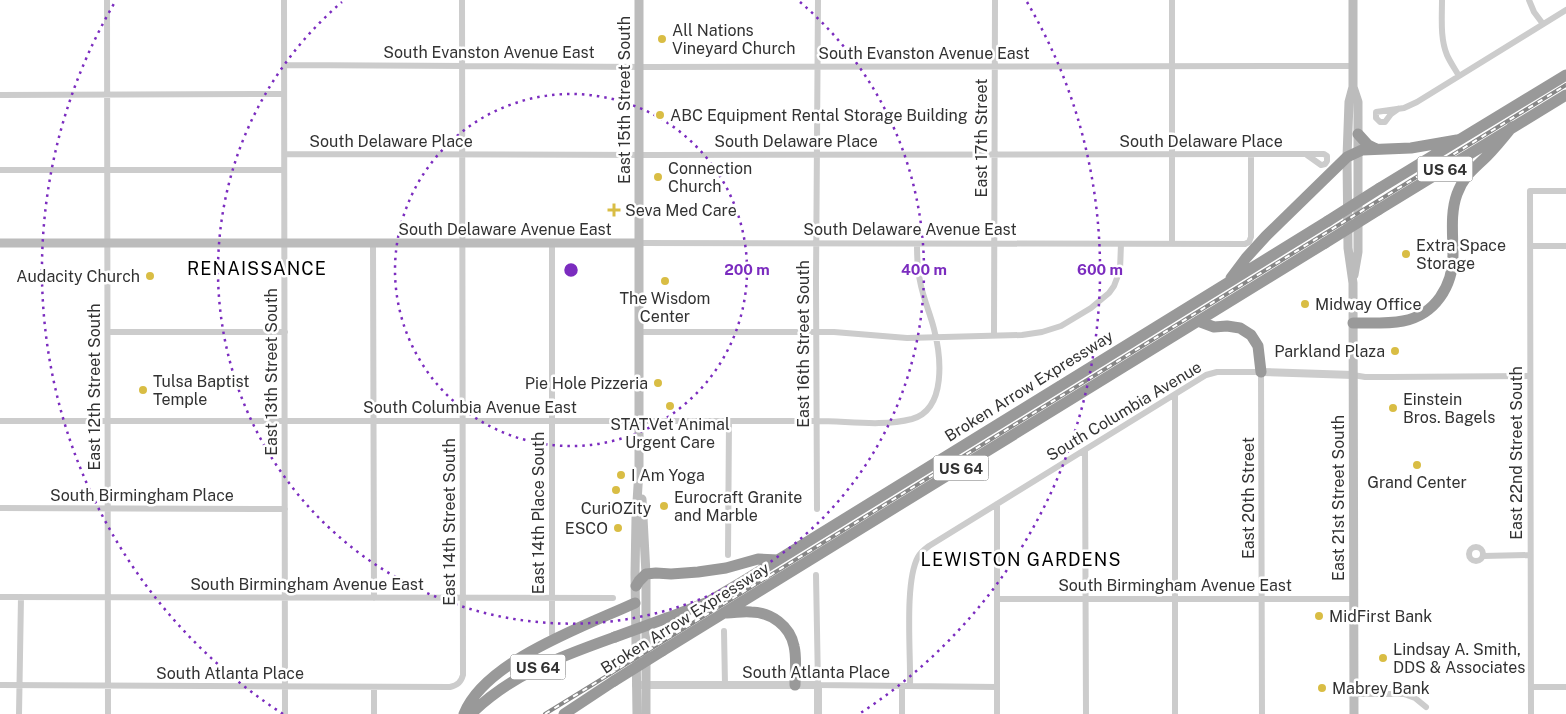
<svg xmlns="http://www.w3.org/2000/svg" width="1566" height="714" font-family="'Public Sans',sans-serif">
<style>
.lines{fill:none;stroke-linecap:round;stroke-linejoin:round}
.minor{stroke:#ccc;stroke-width:6}
.tertiary{stroke:#ccc;stroke-width:8}
.secondary{stroke:#bcbcbc;stroke-width:9}
.motorway{stroke:#999;stroke-width:11}
.rail-casing{stroke:#878787;stroke-width:4}
.rail{stroke:#fff;stroke-width:2;stroke-dasharray:5.5;stroke-linecap:butt}
.motorway-bridge{stroke:#999;stroke-width:11}
.ring{fill:none;stroke:#7b2cbf;stroke-width:2.5;stroke-dasharray:2.5 5}
.poi-dot{fill:#d9bd44;stroke:#fff;stroke-width:2}
.labels{text-anchor:middle;dominant-baseline:central;stroke-width:5;stroke-linejoin:round;paint-order:stroke}
.shield{fill:#fff;stroke:#707070;stroke-width:1}
.shield-label{font-size:15px;font-weight:bold;fill:#323232}
.poi-label{font-size:16px;fill:#323232;stroke:#fff;text-anchor:start}
.street-label{font-size:16px;fill:#323232;stroke:#fff}
.neighbourhood-label{font-size:18px;letter-spacing:1px;fill:#000;stroke:#fff}
.centre{fill:#7b2cbf;stroke:#fff;stroke-width:2.5}
.ring-label{font-size:15px;text-anchor:middle;font-weight:bold;fill:#7b2cbf;stroke:#fff;stroke-width:5;stroke-linejoin:round;paint-order:stroke}
</style>
<rect width="100%" height="100%" fill="#fff"/>
<g class="lines">
<!-- minor -->
<path class="minor" d="M107 0 108 714
M284 0 285 714
M1172 0V244
M1442 0C1442 18 1440 38 1447 55 1450 62 1455 69 1459 76
M1529 0 1534 12 1543 24
M284 65 649 67 1353 66
M0 95 284 94
M1398 109 1391 114 1385 122H1380L1376 118V112L1404 108 1417 102 1566 10
M285 154 650 155 1324 154 1327 156V161L1325 164 1321 165 1307 155
M0 170H284
M552 243V634
M639 243 1245 244 1249 242 1251 237V155
M373 244 374 598
M1530 246H1566
M108 332H285
M639 332H834L907 338 1022 335 1042 332 1061 326 1091 308 1109 293 1114 286 1120 270 1121 244
M994 335 995 0
M1353 375 1365 377H1391L1530 376
M1175 395V714
M0 421H817C848 421 881 427 912 419 947 409 941 356 934 329 930 313 923 298 920 281 917 269 917 256 917 244
M1085 451 1086 714
M997 504V714
M0 508 285 509
M817 509 816 282 818 0
M1469 554a7 7 0 1 1 14 0a7 7 0 1 1-14 0Z
M728 555 729 421
M1483 556 1530 555
M816 575 818 685 997 687
M0 597 613 598
M997 599H1353
M724 631 725 685
M0 685 450 687C458 685 461 682 463 675L462 0
M910 686C911 656 904 582 918 557 921 552 925 549 929 546L1206 375 1217 372H1261L1262 714
M374 687V714
M1531 687H1566
M1353 694H1404L1415 698 1426 707
M19 714 21 597
M902 714V686
M1531 714 1530 191H1566"/>
<!-- tertiary -->
<path class="tertiary" d="M1261 372 1353 375
M636 685H818V714"/>
<!-- secondary -->
<path class="secondary" d="M1353 0V87L1349 102 1347 157 1348 248 1353 283 1354 714
M1353 87 1358 102V252L1354 275
M0 243H639
M642 499 646 574V714
M637 714 635 574 636 518 639 470V0"/>
<!-- motorway -->
<path class="motorway" d="M1358 134 1368 145 1376 149
M1380 188 1566 75
M1378 210 1566 95
M1231 278 1246 258 1266 236 1347 157 1362 150 1411 148 1457 140
M1198 321 1214 327 1227 326 1240 328 1251 335 1258 346 1261 372
M1353 323C1370 323 1387 324 1403 321 1435 315 1453 286 1453 255 1453 235 1450 213 1457 194 1464 175 1474 169 1487 156 1496 147 1504 137 1512 127
M636 586 639 581 646 574 656 573 671 574 698 572 726 568 758 559 778 560
M727 613C735 613 743 611 751 612 771 612 790 626 794 646 797 658 795 673 795 685
M667 618 708 602 742 582 1328 221
M662 651 1325 243
M464 714C485 661 585 626 635 603
M471 714C511 674 562 656 615 637
M564 714 614 681"/>
<defs>
<path id="rail" d="M545 714 1566 85"/>
</defs>
<!-- rail casing -->
<use href="#rail" class="rail-casing"/>
<!-- rail -->
<use href="#rail" class="rail"/>
<!-- motorway-bridge -->
<path class="motorway-bridge" d="M1328 221 1380 188
M1325 243 1378 210
M615 637 667 618
M614 681 662 651"/>
</g>
<!-- distance rings -->
<g class="ring">
<circle cx="571" cy="270" r="176"/>
<path d="M800 2A353 353 0 1 1 342 2"/>
<path d="M283 714A529 529 0 0 1 115 2M1027 2A529 529 0 0 1 859 714"/>
</g>
<!-- markers -->
<g class="poi-dot">
<circle cx="662" cy="39" r="5"/>
<circle cx="660" cy="115" r="5"/>
<circle cx="658" cy="177" r="5"/>
<path d="M611.5 202.5h5v5h5v5h-5v5h-5v-5h-5v-5h5z"/>
<circle cx="1406" cy="254" r="5"/>
<circle cx="150" cy="276" r="5"/>
<circle cx="665" cy="281" r="5"/>
<circle cx="1305" cy="304" r="5"/>
<circle cx="1395" cy="351" r="5"/>
<circle cx="658" cy="383" r="5"/>
<circle cx="143" cy="390" r="5"/>
<circle cx="670" cy="406" r="5"/>
<circle cx="1393" cy="408" r="5"/>
<circle cx="1417" cy="465" r="5"/>
<circle cx="621" cy="475" r="5"/>
<circle cx="616" cy="490" r="5"/>
<circle cx="664" cy="506" r="5"/>
<circle cx="618" cy="528" r="5"/>
<circle cx="1319" cy="616" r="5"/>
<circle cx="1383" cy="658" r="5"/>
<circle cx="1322" cy="688" r="5"/>
</g>
<g class="labels">
<!-- shield labels -->
<g class="shield">
<rect x="1417.5" y="156.5" width="55" height="25" rx="4"/>
<rect x="933.5" y="455.5" width="55" height="25" rx="4"/>
<rect x="510.5" y="654.5" width="55" height="25" rx="4"/>
</g>
<g class="shield-label">
<text x="1445" y="169">US 64</text>
<text x="961" y="468">US 64</text>
<text x="538" y="667">US 64</text>
</g>
<!-- poi labels -->
<g class="poi-label">
<text x="672" y="30">All Nations<tspan x="672" dy="18">Vineyard Church</tspan></text>
<text x="670" y="115">ABC Equipment Rental Storage Building</text>
<text x="668" y="168">Connection<tspan x="668" dy="18">Church</tspan></text>
<text x="625" y="210">Seva Med Care</text>
<text x="1416" y="245">Extra Space<tspan x="1416" dy="18">Storage</tspan></text>
<text x="140" y="276" text-anchor="end">Audacity Church</text>
<text x="665" y="298" text-anchor="middle">The Wisdom<tspan x="665" dy="18">Center</tspan></text>
<text x="1315" y="304">Midway Office</text>
<text x="1385" y="351" text-anchor="end">Parkland Plaza</text>
<text x="153" y="381">Tulsa Baptist<tspan x="153" dy="18">Temple</tspan></text>
<text x="648" y="383" text-anchor="end">Pie Hole Pizzeria</text>
<text x="1403" y="399">Einstein<tspan x="1403" dy="18">Bros. Bagels</tspan></text>
<text x="670" y="424" text-anchor="middle">STATVet Animal<tspan x="670" dy="18">Urgent Care</tspan></text>
<text x="631" y="475">I Am Yoga</text>
<text x="1417" y="482" text-anchor="middle">Grand Center</text>
<text x="674" y="497">Eurocraft Granite<tspan x="674" dy="18">and Marble</tspan></text>
<text x="616" y="508" text-anchor="middle">CuriOZity</text>
<text x="608" y="528" text-anchor="end">ESCO</text>
<text x="1329" y="616">MidFirst Bank</text>
<text x="1393" y="649">Lindsay A. Smith,<tspan x="1393" dy="18">DDS &amp; Associates</tspan></text>
<text x="1332" y="688">Mabrey Bank</text>
</g>
<!-- street labels -->
<g class="street-label">
<text x="489" y="52">South Evanston Avenue East</text>
<text x="924" y="53">South Evanston Avenue East</text>
<text transform="translate(624 100) rotate(-90)">East 15th Street South</text>
<text transform="translate(981 138) rotate(-90)">East 17th Street</text>
<text x="391" y="141">South Delaware Place</text>
<text x="796" y="141">South Delaware Place</text>
<text x="1201" y="141">South Delaware Place</text>
<text x="505" y="229">South Delaware Avenue East</text>
<text x="910" y="229">South Delaware Avenue East</text>
<text transform="translate(803 344) rotate(-90)">East 16th Street South</text>
<text transform="translate(271 372) rotate(-90)">East 13th Street South</text>
<text transform="translate(1029 386) rotate(-32)">Broken Arrow Expressway</text>
<text transform="translate(94 387) rotate(-90)">East 12th Street South</text>
<text x="470" y="407">South Columbia Avenue East</text>
<text transform="translate(1124 411) rotate(-31)">South Columbia Avenue</text>
<text transform="translate(1516 453) rotate(-90)">East 22nd Street South</text>
<text x="142" y="495">South Birmingham Place</text>
<text transform="translate(1248 498) rotate(-90)">East 20th Street</text>
<text transform="translate(1338 498) rotate(-90)">East 21st Street South</text>
<text transform="translate(538 513) rotate(-90)">East 14th Place South</text>
<text transform="translate(449 522) rotate(-90)">East 14th Street South</text>
<text x="307" y="584">South Birmingham Avenue East</text>
<text x="1175" y="585">South Birmingham Avenue East</text>
<text transform="translate(685 618) rotate(-32)">Broken Arrow Expressway</text>
<text x="816" y="672">South Atlanta Place</text>
<text x="230" y="673">South Atlanta Place</text>
</g>
<!-- neighbourhood labels -->
<g class="neighbourhood-label">
<text x="257" y="268">RENAISSANCE</text>
<text x="1021" y="559">LEWISTON GARDENS</text>
</g>
</g>
<circle cx="571" cy="270" r="8" class="centre"/>
<g class="ring-label">
<text x="747" y="275">200 m</text>
<text x="924" y="275">400 m</text>
<text x="1100" y="275">600 m</text>
</g>
</svg>
